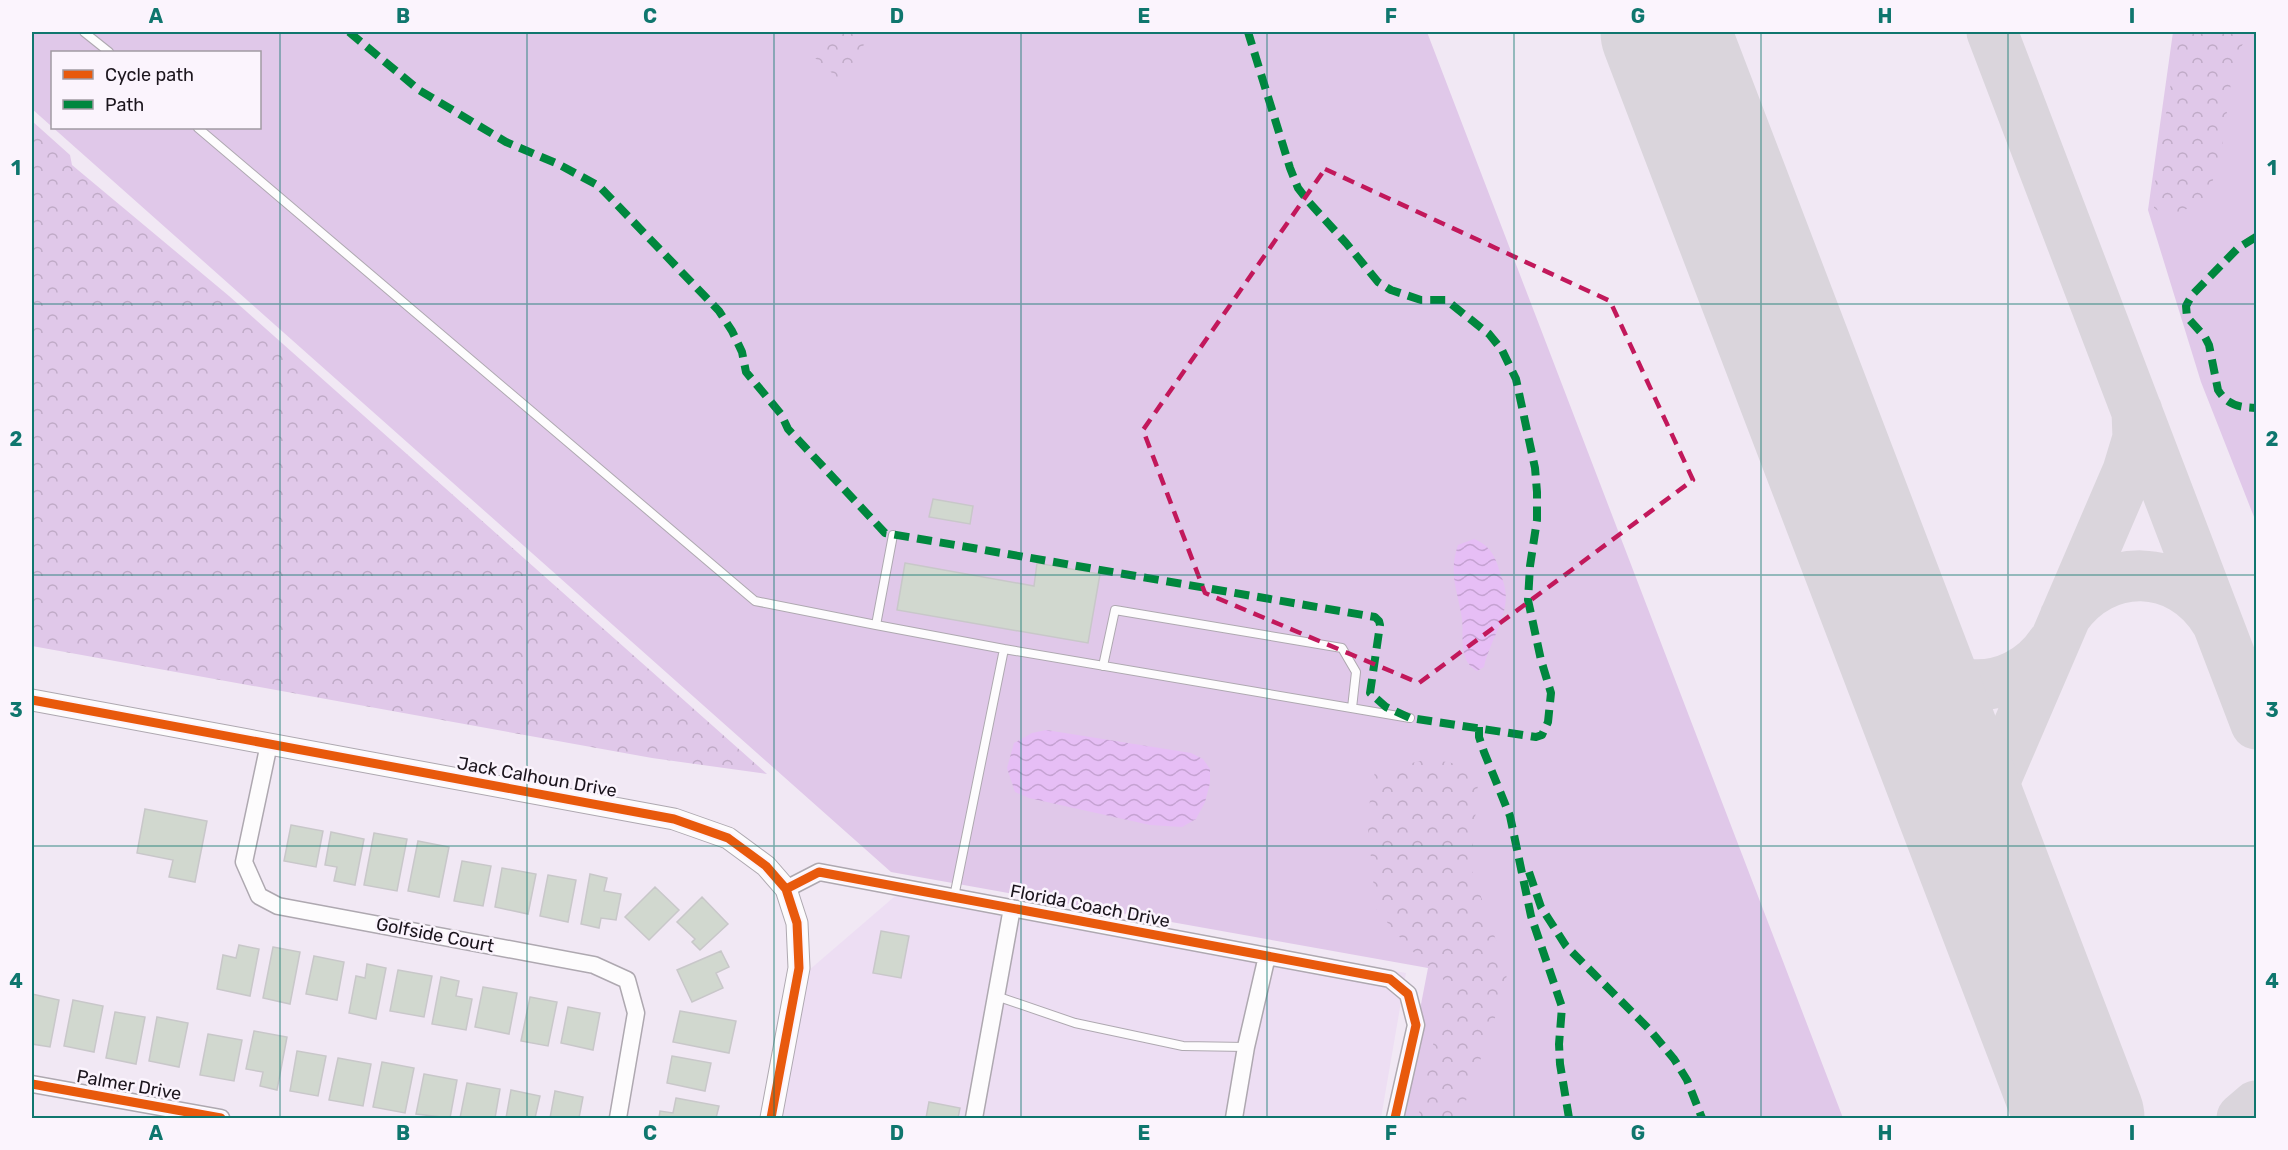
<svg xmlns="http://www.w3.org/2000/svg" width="2288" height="1150" font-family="Rubik,sans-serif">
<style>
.built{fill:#eddef3}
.grass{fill:#e0c8e9;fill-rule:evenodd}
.forest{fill:url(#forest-crowns)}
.water{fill:url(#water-waves)}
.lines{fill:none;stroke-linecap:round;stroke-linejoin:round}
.taxiway{stroke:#dad5dc;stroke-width:51}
.runway{stroke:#dad5dc;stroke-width:129}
.building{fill:#d1d8cf;stroke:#c8c7c9;stroke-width:1.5}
.service-casing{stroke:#aea8b0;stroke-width:10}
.minor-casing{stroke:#aea8b0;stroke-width:19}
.tertiary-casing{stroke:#aea8b0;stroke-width:23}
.service{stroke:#fdfcfd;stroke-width:8}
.minor{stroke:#fdfcfd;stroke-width:16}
.tertiary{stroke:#fdfcfd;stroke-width:21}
.quiet{stroke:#00873e;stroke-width:8;stroke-dasharray:15 8;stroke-linecap:butt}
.cycleway-casing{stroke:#fbf4fd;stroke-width:13}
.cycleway{stroke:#e8590c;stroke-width:9}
.marked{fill:none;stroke:#c2185b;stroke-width:4.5;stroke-dasharray:12 8;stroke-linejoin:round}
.grid{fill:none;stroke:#0f766e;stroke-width:1.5;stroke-opacity:0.55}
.labels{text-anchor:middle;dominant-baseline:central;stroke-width:5;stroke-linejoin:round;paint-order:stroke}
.street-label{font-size:18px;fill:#1b151d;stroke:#fbf4fd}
.neatline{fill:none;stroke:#0f766e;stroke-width:2}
.grid-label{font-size:20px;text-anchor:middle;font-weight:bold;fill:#0f766e}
</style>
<defs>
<pattern id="forest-crowns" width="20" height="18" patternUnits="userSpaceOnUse" patternTransform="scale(1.5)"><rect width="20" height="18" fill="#e0c8e9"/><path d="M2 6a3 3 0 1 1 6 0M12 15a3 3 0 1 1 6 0" fill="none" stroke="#c0abc7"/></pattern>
<pattern id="water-waves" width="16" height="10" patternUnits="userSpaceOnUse" patternTransform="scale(1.5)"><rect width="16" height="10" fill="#e6bef5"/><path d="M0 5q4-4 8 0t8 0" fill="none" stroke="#c5a2d2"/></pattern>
</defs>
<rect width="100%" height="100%" fill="#f1e8f4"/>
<!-- built -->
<path class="built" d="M908 885 1406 973 1381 1118H781L808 971Z"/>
<!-- grass -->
<path class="grass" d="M32 32H1427L1843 1118H1399L1428 968 891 872 32 109ZM52 52H260V128H52Z
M2173 32H2256V522L2201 382 2148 210Z"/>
<!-- forest -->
<path class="forest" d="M830 32H872L841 81 814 57Z
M2179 32H2249L2234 61 2222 147 2208 198 2169 218 2154 208V189Z
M32 121 70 155 72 165 229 296 767 774 652 758 32 646Z
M1430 759 1468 766 1478 783 1471 868 1507 972 1505 989 1460 1118H1418L1446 982 1408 947 1376 909 1367 818 1375 771Z"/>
<!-- water -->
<path class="water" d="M1474 539C1488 545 1493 552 1498 566 1500 574 1504 581 1505 589 1510 615 1489 642 1484 667L1477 671C1458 660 1464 638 1462 619 1458 591 1448 574 1458 545Z
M1046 730 1191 753 1203 759 1210 769V783L1205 802 1196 819 1182 827 1150 825 1029 798 1015 792 1007 768 1014 743 1032 733Z"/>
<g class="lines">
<!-- taxiway -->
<path class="taxiway" d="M1670 32 1736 208
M1992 32 2256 724
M1836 468 1899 634C1929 699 2014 701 2052 644
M2065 617C2104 561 2180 562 2216 621
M2021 953 1981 843 1982 811 2128 471 2138 438 2137 411
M2242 1118 2256 1106"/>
<!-- runway -->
<path class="runway" d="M1665 32 2080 1118"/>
</g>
<!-- building -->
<path class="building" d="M933 499 973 506 970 524 929 517Z
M905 563 1034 586 1037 563 1100 574 1088 643 897 610Z
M145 809 207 821 195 882 169 877 173 860 137 853Z
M291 825 323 831 316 867 284 861Z
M331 832 364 839 355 885 334 881 337 867 325 865Z
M374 833 407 839 397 891 364 885Z
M418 841 449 847 439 897 408 891Z
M462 861 491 866 483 906 454 901Z
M502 868 536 874 528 914 495 907Z
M590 874 607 878 604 891 621 894 616 920 601 918 599 928 581 924Z
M548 875 576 880 568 922 540 916Z
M655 887 679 910 649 940 625 917Z
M702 897 728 924 700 950 692 942 695 939 677 922Z
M881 931 909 936 901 978 873 973Z
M239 945 259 949 250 996 217 989 223 955 236 958Z
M273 947 300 952 290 1004 263 998Z
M721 951 729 967 716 973 723 988 692 1002 677 970Z
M314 956 344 962 337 1000 306 994Z
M367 964 386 968 376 1019 349 1013 356 976 365 978Z
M398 970 432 976 424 1017 390 1011Z
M441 977 459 981 456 996 472 999 466 1030 432 1024Z
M483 987 517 993 509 1034 475 1027Z
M32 994 59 1000 50 1047 32 1044Z
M530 997 557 1002 548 1046 521 1041Z
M73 1000 103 1006 94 1052 64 1046Z
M568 1007 600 1013 593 1050 561 1043Z
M680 1011 736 1021 729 1053 673 1042Z
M115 1012 145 1017 136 1064 106 1058Z
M157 1017 188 1023 179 1067 149 1061Z
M254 1031 287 1037 277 1090 260 1086 263 1072 246 1069Z
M208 1034 242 1040 234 1081 200 1075Z
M297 1051 326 1056 318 1096 290 1091Z
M672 1056 711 1063 705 1091 667 1083Z
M338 1058 371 1064 363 1106 329 1100Z
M382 1062 414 1068 405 1113 373 1107Z
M424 1074 457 1080 450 1118 416 1114Z
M467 1083 500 1089 495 1118H460Z
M511 1090 540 1096 535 1118H506Z
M555 1091 583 1097 579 1118H550Z
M676 1098 719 1106 716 1118H659L660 1111 673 1113Z
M929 1102 960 1108 958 1118H926Z"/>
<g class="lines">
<defs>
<path id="service" d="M84 32 109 52
M198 128 755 601 876 625
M893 535 876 625 1004 649 954 897
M1004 649 1410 718
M1103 666 1115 610 1342 648 1356 672 1352 708
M996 996 1075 1023 1183 1046 1246 1047"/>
<path id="minor" d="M269 744 244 862 259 896 278 906 594 965 627 980 636 1013 618 1118
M786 889 819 872 1390 979 1408 994 1416 1025 1395 1118
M32 1084 221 1118
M974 1118 1012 908
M1234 1118 1246 1047 1267 956"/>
<path id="tertiary" d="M32 700 674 819 728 838 766 866 786 889 797 923 799 968 771 1118"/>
</defs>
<!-- service casing -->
<use href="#service" class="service-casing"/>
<!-- minor casing -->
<use href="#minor" class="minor-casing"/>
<!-- tertiary casing -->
<use href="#tertiary" class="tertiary-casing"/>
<!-- service -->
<use href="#service" class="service"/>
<!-- minor -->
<use href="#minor" class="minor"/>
<!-- tertiary -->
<use href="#tertiary" class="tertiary"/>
<!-- quiet -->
<path class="quiet" d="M349 32 419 90 506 142 558 164 599 186 719 311 732 331 742 352 746 372 781 414 788 429 885 533 1375 617 1379 621 1380 625 1370 693 1386 707 1410 718 1536 737 1542 735 1548 722 1551 693 1541 660 1528 600 1530 566 1537 520V492L1535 468 1516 379 1502 350 1489 334 1446 300H1421L1391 290 1378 282 1346 243 1308 201 1298 188 1290 168 1248 32
M2256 237 2238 248 2192 295 2186 306 2187 317 2205 337 2209 345 2218 390C2228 406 2239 407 2256 408
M1479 727V737L1484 752 1510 816 1531 916 1562 1007 1559 1044 1560 1064 1569 1118
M1529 872 1541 907 1566 946 1649 1029 1674 1059 1687 1080 1702 1118"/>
<defs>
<path id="cycleway" d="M32 700 674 819 728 838 766 866 786 889 797 923 799 968 771 1118
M786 889 819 872 1390 979 1408 994 1416 1025 1395 1118
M32 1084 221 1118"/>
</defs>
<!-- cycleway casing -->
<use href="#cycleway" class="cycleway-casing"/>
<!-- cycleway -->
<use href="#cycleway" class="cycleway"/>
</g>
<!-- marked area -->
<path class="marked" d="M1325 169 1610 301 1693 480 1419 683 1205 593 1143 430Z"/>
<!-- grid -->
<path class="grid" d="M280 32V1118M527 32V1118M774 32V1118M1021 32V1118M1267 32V1118M1514 32V1118M1761 32V1118M2008 32V1118M32 304H2256M32 575H2256M32 846H2256"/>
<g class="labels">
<!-- street labels -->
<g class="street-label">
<text transform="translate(537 777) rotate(10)">Jack Calhoun Drive</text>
<text transform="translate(1090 906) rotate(11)">Florida Coach Drive</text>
<text transform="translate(435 935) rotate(11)">Golfside Court</text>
<text transform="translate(129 1085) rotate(10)">Palmer Drive</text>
</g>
</g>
<!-- border -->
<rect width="2288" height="1150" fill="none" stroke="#fbf4fd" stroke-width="66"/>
<!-- legend -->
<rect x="51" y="51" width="210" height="78" fill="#fbf4fd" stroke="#a19ba3" stroke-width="1.5"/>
<rect x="63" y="70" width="30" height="9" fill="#e8590c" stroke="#a19ba3" stroke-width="1.5"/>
<text x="105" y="81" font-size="18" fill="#1b151d">Cycle path</text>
<rect x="63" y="100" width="30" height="9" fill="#00873e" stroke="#a19ba3" stroke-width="1.5"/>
<text x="105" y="111" font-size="18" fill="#1b151d">Path</text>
<rect x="33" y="33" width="2222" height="1084" class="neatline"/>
<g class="grid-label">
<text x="156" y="23">A</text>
<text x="403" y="23">B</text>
<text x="650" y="23">C</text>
<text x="897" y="23">D</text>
<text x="1144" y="23">E</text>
<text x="1391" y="23">F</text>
<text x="1638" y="23">G</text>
<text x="1885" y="23">H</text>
<text x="2132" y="23">I</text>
<text x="16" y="175">1</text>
<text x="2272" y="175">1</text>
<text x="16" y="446">2</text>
<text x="2272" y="446">2</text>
<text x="16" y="717">3</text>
<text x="2272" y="717">3</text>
<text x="16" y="988">4</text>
<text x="2272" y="988">4</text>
<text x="156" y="1140">A</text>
<text x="403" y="1140">B</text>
<text x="650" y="1140">C</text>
<text x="897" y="1140">D</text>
<text x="1144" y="1140">E</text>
<text x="1391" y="1140">F</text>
<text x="1638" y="1140">G</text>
<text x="1885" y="1140">H</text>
<text x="2132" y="1140">I</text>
</g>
</svg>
